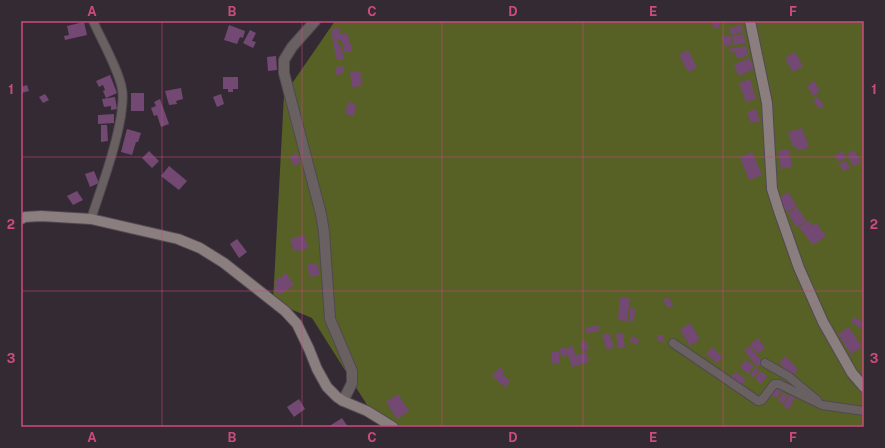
<svg xmlns="http://www.w3.org/2000/svg" width="885" height="448" font-family="'Public Sans',sans-serif">
<style>
.forest{fill:#576126}
.building{fill:#734974}
.lines{fill:none;stroke-linecap:round;stroke-linejoin:round}
.minor-casing{stroke:#514851;stroke-width:10}
.tertiary-casing{stroke:#514851;stroke-width:12}
.secondary-casing{stroke:#514851;stroke-width:12}
.minor{stroke:#696161;stroke-width:8}
.tertiary{stroke:#696161;stroke-width:10}
.secondary{stroke:#8a7e7e;stroke-width:10}
.grid{fill:none;stroke:#cc4b7f;stroke-width:1;stroke-opacity:0.55}
.neatline{fill:none;stroke:#cc4b7f;stroke-width:1.5}
.grid-label{font-size:13px;text-anchor:middle;font-weight:bold;fill:#cc4b7f}
</style>
<rect width="100%" height="100%" fill="#342a34"/>
<!-- forest -->
<path class="forest" d="M335 21H864V427H381L312 318 273 302 284 95Z"/>
<!-- building -->
<path class="building" d="M713 21H718L720 27 714 29 712 22Z
M84 22 87 35 65 40 64 36 69 35 67 26Z
M229 25 245 31 243 38 240 37 237 44 224 40Z
M741 25 743 32 731 35 729 28Z
M340 28V34L348 33 349 43 342 44 341 40 333 41 331 29Z
M250 30 256 33 252 41 256 42 253 48 243 43Z
M743 34 746 43 734 45 732 36Z
M730 35 732 45 725 47 722 37Z
M338 41 339 46H341L344 59 337 60 333 42Z
M351 43 352 51 344 52 343 44Z
M746 46 748 56 736 58 735 52 730 53 729 49Z
M688 50 697 68 688 72 679 55Z
M795 52 803 66 793 72 785 58Z
M276 56 277 70 268 71 267 57Z
M749 58 754 69 739 76 734 65Z
M343 66 344 73 336 75 335 68Z
M360 71 362 86 352 87 350 72Z
M110 75 117 93 106 98 103 91 105 90 103 85 99 87 96 81Z
M223 77H238V89H233V92H228V89H223Z
M750 79 756 99 746 102 739 83Z
M814 81 820 91 813 96 807 86Z
M27 85 29 91 21 93V87Z
M181 88 183 99 176 101 177 104 169 105 165 91Z
M131 93H144V111H131Z
M45 94 49 100 43 103 39 97Z
M221 94 224 104 217 107 213 97Z
M115 97 117 109 111 110V106L104 107 102 99Z
M818 97 824 106 819 109 813 100Z
M160 99 169 124 161 127 157 115 154 116 151 108 156 106 154 102Z
M348 102 356 104 354 116 345 114Z
M756 109 760 121 751 123 747 112Z
M114 114V123L98 124V115Z
M101 125H107L108 141 101 142Z
M802 128 809 147 798 151 796 146 793 147 788 132Z
M127 129 141 133 138 142H136L132 155 121 152Z
M789 149 792 167 781 169 778 151Z
M854 150 861 162 853 166 847 154Z
M149 151 159 161 152 168 142 158Z
M843 151 846 158 838 162 835 155Z
M752 152 762 175 749 180 740 157Z
M296 153 301 162 294 166 290 157Z
M846 161 850 168 843 171 839 164Z
M169 166 187 181 179 190 161 176Z
M94 171 99 183 90 187 85 174Z
M77 191 83 200 73 205 67 196Z
M788 192 797 206 787 212 779 198Z
M797 207 806 221 796 227 788 213Z
M808 220 812 226 816 223 826 236 813 245 799 227Z
M304 235 308 248 299 251 298 250 294 251 290 239Z
M237 239 247 252 239 258 230 244Z
M317 263 320 275 310 277 307 265Z
M286 273 294 285 279 295 274 288 277 286 274 282Z
M620 297 630 298 627 321 618 320Z
M668 297 673 305 668 308 663 300Z
M630 308 635 309 634 322H629Z
M854 317 864 323 860 328 851 322Z
M690 323 700 339 690 346 680 330Z
M598 325 600 331 587 333 585 328Z
M849 327 862 347 851 354 838 334Z
M609 333 614 347 607 350 602 335Z
M623 333 625 348H618L616 334Z
M658 335H664L663 342 657 341Z
M632 336 639 340 637 345 630 341Z
M758 338 765 348 758 354 750 344Z
M586 341 589 349 583 352 580 343Z
M573 346 577 362 576 355 586 352 589 362 572 367 566 348Z
M750 346 763 363 757 367 744 350Z
M565 347 568 355 562 357 559 349Z
M712 347 723 357 717 363 706 354Z
M552 352H559V363H552Z
M786 356 798 370 791 376 779 362Z
M746 360 754 366 748 374 740 367Z
M500 367 504 371 502 374 510 381 505 387 492 376Z
M756 367 759 370 753 378 750 375Z
M760 371 767 376 761 384 755 379Z
M736 372 746 380 741 385 731 377Z
M776 386 782 390 777 398 771 395Z
M783 393 788 396 783 404 778 400Z
M398 394 409 411 397 419 386 402Z
M790 395 795 398 789 409 783 406Z
M299 399 305 409 294 417 287 407Z
M342 418 348 427H328Z"/>
<g class="lines">
<defs>
<path id="minor" d="M91 219C102 185 115 151 121 116 122 106 124 98 122 89 119 70 101 39 93 21
M673 343 758 401 762 400 774 384H779L822 405 864 411
M765 363 788 376 817 400"/>
<path id="tertiary" d="M315 21 292 47 284 60V73L321 214 324 232 330 319 352 371V383L343 401"/>
<path id="secondary" d="M750 21 767 103 772 189 779 211 799 268 823 322 852 373 864 387
M21 219 25 217 41 216 91 219 178 239 200 248 224 263 285 311 297 324 309 349 317 369 327 387 337 397 343 401 367 411 393 427"/>
</defs>
<!-- minor casing -->
<use href="#minor" class="minor-casing"/>
<!-- tertiary casing -->
<use href="#tertiary" class="tertiary-casing"/>
<!-- secondary casing -->
<use href="#secondary" class="secondary-casing"/>
<!-- minor -->
<use href="#minor" class="minor"/>
<!-- tertiary -->
<use href="#tertiary" class="tertiary"/>
<!-- secondary -->
<use href="#secondary" class="secondary"/>
</g>
<!-- grid -->
<path class="grid" d="M162 21V427M302 21V427M442 21V427M583 21V427M723 21V427M21 157H864M21 291H864"/>
<!-- border -->
<rect width="885" height="448" fill="none" stroke="#342a34" stroke-width="44"/>
<rect x="22" y="22" width="841" height="404" class="neatline"/>
<g class="grid-label">
<text x="92" y="16">A</text>
<text x="232" y="16">B</text>
<text x="372" y="16">C</text>
<text x="513" y="16">D</text>
<text x="653" y="16">E</text>
<text x="793" y="16">F</text>
<text x="11" y="94">1</text>
<text x="874" y="94">1</text>
<text x="11" y="229">2</text>
<text x="874" y="229">2</text>
<text x="11" y="363">3</text>
<text x="874" y="363">3</text>
<text x="92" y="442">A</text>
<text x="232" y="442">B</text>
<text x="372" y="442">C</text>
<text x="513" y="442">D</text>
<text x="653" y="442">E</text>
<text x="793" y="442">F</text>
</g>
</svg>
